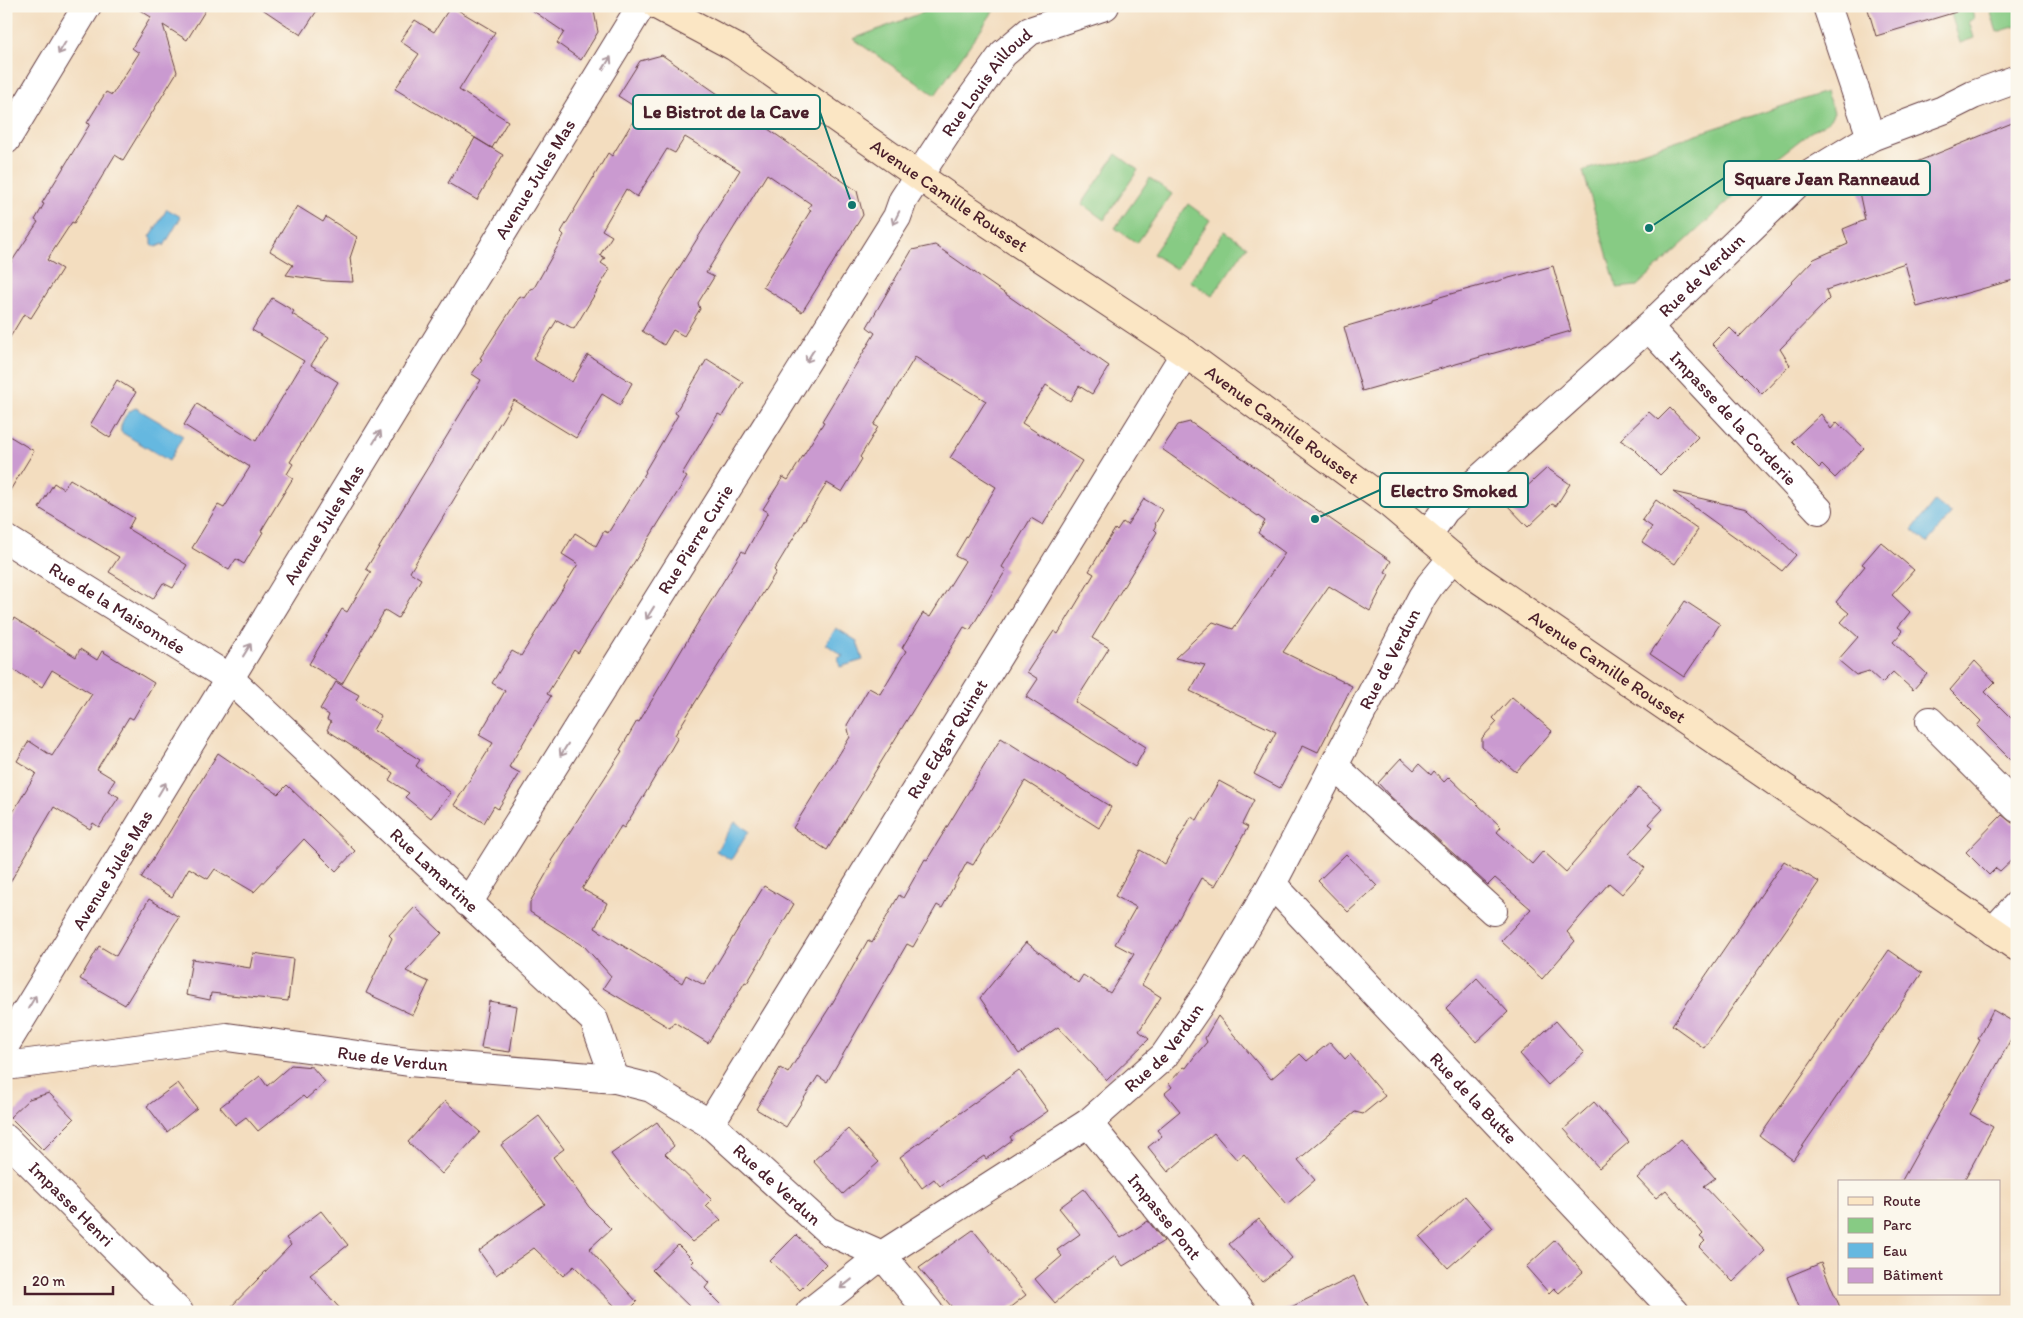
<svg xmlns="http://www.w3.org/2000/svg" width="2023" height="1318" font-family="Itim,sans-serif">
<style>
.green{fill:#87cb84;stroke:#687558}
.water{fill:#65b8e0;stroke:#586c86}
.building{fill:#ca9ad0}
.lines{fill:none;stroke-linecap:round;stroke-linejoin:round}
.street-casing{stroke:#633c41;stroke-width:30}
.secondary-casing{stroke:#633c41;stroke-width:30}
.street{stroke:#fff;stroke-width:28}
.secondary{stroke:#fbe6c4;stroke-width:28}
.oneway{stroke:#ae9aa0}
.labels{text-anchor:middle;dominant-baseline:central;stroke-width:4;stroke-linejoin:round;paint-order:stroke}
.street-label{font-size:18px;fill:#4a1f2b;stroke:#fbf7ec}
.leader{fill:none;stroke:#0f766e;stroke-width:2}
.callout-dot{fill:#0f766e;stroke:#fbf7ec;stroke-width:2}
.callout{fill:#fbf7ec;stroke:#0f766e;stroke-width:2}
.callout-label{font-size:19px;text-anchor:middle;font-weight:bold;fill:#4a1f2b}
</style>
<rect width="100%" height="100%" fill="#fbf7ec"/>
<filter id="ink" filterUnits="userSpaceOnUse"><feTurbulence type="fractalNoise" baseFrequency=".02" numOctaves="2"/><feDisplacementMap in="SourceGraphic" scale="10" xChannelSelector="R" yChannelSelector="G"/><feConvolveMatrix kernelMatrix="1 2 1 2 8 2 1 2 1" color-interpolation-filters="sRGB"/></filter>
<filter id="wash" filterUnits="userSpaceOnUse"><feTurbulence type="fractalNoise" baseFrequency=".0096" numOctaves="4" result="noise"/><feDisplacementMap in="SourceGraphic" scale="20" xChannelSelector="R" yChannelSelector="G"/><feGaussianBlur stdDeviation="1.12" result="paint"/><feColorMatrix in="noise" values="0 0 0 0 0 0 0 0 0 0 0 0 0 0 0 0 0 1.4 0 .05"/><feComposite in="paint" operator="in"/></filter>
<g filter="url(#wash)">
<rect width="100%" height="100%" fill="#f3ddbf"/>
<!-- green -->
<path class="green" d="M940 6H997L935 95 853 39Z
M1954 6H1971L1974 19 1969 21 1974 38 1960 43 1951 14 1955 12Z
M2001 6H2017V26L1997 32 1990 10Z
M1826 92 1834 112 1829 121 1809 133 1763 169 1637 286 1617 288 1583 171Z
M1116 154 1138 170 1104 220 1082 204Z
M1150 178 1172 194 1137 243 1115 228Z
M1188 204 1210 220 1176 269 1153 254Z
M1225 231 1247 246 1212 296 1190 281Z"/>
<!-- water -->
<path class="water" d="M167 209 181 217 164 246 163 244 156 247 152 244V238L150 237Z
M136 408 183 436 169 461 121 432C119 424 127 410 136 408Z
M1935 501 1951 514 1927 543 1912 530Z
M836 628 857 641 863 660 840 667 838 658 843 656 826 644Z
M735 822 749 831 731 860 716 851Z"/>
<g id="blocks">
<!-- building -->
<path class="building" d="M133 6H208L187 40 163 25 177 72 123 160 115 155 74 223 72 222 47 260 62 269 31 318 24 314 6 344V270L38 222 35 220 44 204 42 203 90 124 87 123 106 92 112 95 139 53 132 48 151 17Z
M258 6H320L301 35Z
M451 6 495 32 459 90 508 121 492 148 395 89 419 54 400 41 415 20 434 32Z
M526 6H593L598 32 581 60 557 43 564 32Z
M1867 6H1955L1956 12 1876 36Z
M662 55 857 191 863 215 802 312 763 287 811 210 808 208 811 204 767 174 706 273 714 277 698 303 700 309 684 336 673 330 664 345 642 331 661 297 740 170 685 137 675 153 667 149 637 197 626 189 602 230 612 236 600 255 605 258 601 263 610 269 574 329 557 320 533 359 572 382 588 355 632 383 620 405 602 394 576 438 514 400 410 572 421 579 398 618 385 610 342 684 309 664 342 609 347 612 371 572 366 569 481 380 472 374 482 359 480 358 520 296 524 298 530 289 534 288 564 235 561 232 608 153 612 156 640 110 618 96 640 61Z
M2017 121V279L1917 307 1905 263 1826 290 1829 299 1780 349 1790 365 1762 394 1712 344 1729 327 1739 337 1814 259 1848 244 1843 229 1865 220 1859 192 1892 172Z
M475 138 503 155 477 200 448 183Z
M297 206 323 222 326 217 357 237 350 258 353 282 327 281 286 275 293 265 270 251Z
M935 245 1109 366 1092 394 1079 386 1070 401 1046 385 1022 423 1082 461 1043 525 1031 518 1002 567 1006 570 970 630 964 627 827 850 793 828 850 737 847 725 869 688 880 694 906 651 902 648 923 613 930 617 965 561 955 556 996 487 950 458 986 401 915 357 874 425 878 427 860 457 862 459 842 492 827 483 774 570 776 572 675 735 678 737 645 794 624 828 621 826 582 889 607 903 595 928 682 983 686 975 704 985 764 886 794 904 747 983 745 982 708 1043 674 1022 670 1028 603 988 611 976 584 946 530 912V902L553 862 551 861 622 751 620 750 637 721 639 722 700 619 742 551 745 553 768 512 763 509 783 477 788 480 824 422 822 421 875 333 867 327 912 250Z
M1553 266 1571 331 1362 391 1344 327 1433 301V299L1454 293Z
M272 298 294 311 292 314 329 337 311 365 338 382 290 462 293 464 287 474 293 478 261 531 263 532 244 564 236 559 229 570 192 548 218 505 224 508 250 467 184 425 197 404 256 441 304 361 252 330Z
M707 359 743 382 722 416 718 414 682 474 687 477 578 653 574 650 547 694 551 696 509 767 520 773 498 809 494 806 484 823 454 805 493 743 479 735 505 691 492 683 512 651 521 656 578 564 562 554 575 533 596 546 604 531 608 533 646 472 645 471 678 415 675 413Z
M117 380 136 392 110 438 90 425Z
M1670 408 1698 437 1660 475 1633 448 1620 440 1649 412 1658 420Z
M1821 414 1831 429 1837 422 1864 448 1835 478 1822 465 1819 468 1792 441Z
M1190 422 1391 561 1385 572 1389 574 1370 611 1329 586 1283 652 1352 686 1318 752 1303 745 1280 788 1254 774 1276 732 1190 691 1205 665 1175 658 1213 622 1233 629 1285 553 1258 533 1265 521 1162 449 1178 425Z
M6 434 34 451 6 497Z
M1547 468 1570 484 1556 506 1552 504 1528 527 1507 505Z
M70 479 134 518 128 529 187 565 173 588 163 583 153 599 109 572 119 557 39 508 54 483 63 489Z
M1673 492 1747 509 1796 555 1782 571Z
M1144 499 1163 510 1155 524 1156 525 1154 529 1157 532 1092 638 1109 648 1075 702 1146 747 1135 767 1026 697 1038 679 1027 672 1054 631 1058 634 1094 574 1089 571 1115 529 1117 531 1123 522 1127 525Z
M1656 500 1698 530 1675 564 1642 542 1652 527 1642 520Z
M1881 542 1914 570 1892 595 1910 612 1898 627 1903 631 1893 642 1927 674 1913 690 1893 672 1882 683 1869 671 1856 675 1838 660 1858 637 1841 622 1849 613 1836 602 1865 566 1862 564Z
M1685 601 1720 624 1684 677 1650 654Z
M14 618 76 657 80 649 97 660 102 651 154 683 133 719 129 717 97 769 115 780 108 791 119 797 99 827 93 823 90 829 54 807 6 889V824L36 773 17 761 29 741 52 756 92 694 52 670 42 687 6 665V630Z
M1975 661 1995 682 1985 692 2017 724V766L1977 726 1981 721 1950 690Z
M336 682 359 695 356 700 381 716 373 730 420 760 416 766 451 793 431 818 405 797 409 793 389 780 393 773 327 730 331 722 327 720 329 715 320 709Z
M1512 697 1552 731 1516 772 1502 760 1500 763 1482 747V738L1497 722 1493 718Z
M1001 738 1111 807 1099 828 1025 781 973 865 967 862 942 908 937 905 913 947 907 944 827 1082 818 1076 786 1127 756 1109 780 1068 788 1073 833 1002 868 940 872 943 899 895 903 898 925 859 927 860Z
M218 753 278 794 287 785 355 851 336 871 304 839 254 892 215 869 208 879 189 868 172 897 141 878Z
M1401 758 1414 770 1419 764 1431 775 1434 771 1444 782 1449 777 1501 827 1497 832 1532 864 1543 851 1566 872 1638 788 1663 809 1649 824 1653 827 1629 854 1645 868 1622 894 1609 883 1567 932 1575 941 1542 979 1501 941 1531 909 1495 878 1488 885 1390 796 1378 783Z
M1219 781 1254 800 1242 824 1248 827 1215 886 1201 878 1142 985 1161 997 1139 1031 1149 1039 1107 1080 1058 1027 1019 1054 980 998 1026 942 1078 983 1083 975 1110 993 1134 954 1115 944 1136 907 1115 896 1140 850 1165 864 1191 817 1197 820Z
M2002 815 2012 823H2017V855L2000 871 1996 868 1989 875 1966 852Z
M1346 854 1377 886 1348 912 1318 881Z
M1784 861 1819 882 1704 1048 1672 1025Z
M149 899 179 917 125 1005 80 979 99 946 116 956Z
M415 907 442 933 406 971 429 982 413 1015 366 993 392 938 389 935Z
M1889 950 1922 973 1793 1160 1760 1136Z
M253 953 293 959 288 1001 211 993 210 1000 186 995 192 959 250 968Z
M1477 978 1508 1012 1476 1042 1446 1008Z
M489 1001 517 1006 510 1052 481 1048Z
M1993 1010 2017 1024V1028L1970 1114 1993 1127 1963 1182H1901L1980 1040 1978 1039Z
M1218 1016 1271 1079 1300 1054 1307 1061 1330 1042 1345 1059 1350 1054 1385 1096 1363 1114 1355 1112 1298 1160 1315 1180 1287 1204 1244 1154 1237 1160 1214 1133 1168 1172 1148 1147 1162 1136 1157 1130 1180 1111 1165 1093 1172 1087 1169 1083 1184 1067 1186 1068 1194 1057 1207 1042 1205 1038Z
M1556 1021 1584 1053 1548 1085 1520 1054Z
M291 1065 312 1067 325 1082 306 1099 303 1096 258 1131 246 1117 235 1125 220 1107 260 1076 267 1086Z
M1019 1070 1048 1111 1010 1137 1012 1140 986 1159 984 1156 940 1186 934 1179 922 1188 900 1157Z
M178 1083 197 1108 167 1132 147 1106Z
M49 1093 74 1119 43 1150 10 1117 29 1099Z
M445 1101 480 1132 442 1174 408 1142Z
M1594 1102 1629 1142 1599 1168 1564 1129Z
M539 1116 564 1149 553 1157 589 1207 611 1229 589 1249 637 1302 627 1312H621L574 1266 563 1276 534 1248 496 1275 479 1251 545 1204 501 1145Z
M657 1122 674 1146 665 1154 712 1200 706 1206 721 1220 692 1242 630 1179 611 1154Z
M848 1129 879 1162 843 1194 813 1161Z
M1681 1139 1715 1178 1704 1186 1765 1251 1733 1282 1699 1247 1705 1241 1700 1237 1703 1234 1666 1190 1656 1198 1637 1178Z
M1084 1189 1121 1238 1148 1221 1164 1241 1123 1266 1115 1256 1082 1280 1055 1303 1035 1279 1062 1256 1057 1250 1080 1234 1059 1208Z
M1465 1196 1493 1228 1448 1268 1420 1237Z
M321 1211 348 1245 310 1275 343 1312H226L291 1245 286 1238Z
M1259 1219 1292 1258 1262 1282 1229 1244Z
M973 1230 1026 1295 1004 1312H956L919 1268Z
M796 1235 826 1264 800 1290 770 1261Z
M1555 1240 1583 1272 1559 1293 1554 1288 1549 1293 1526 1267Z
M678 1245 694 1261 691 1264 709 1283 705 1288 729 1312H695L652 1270Z
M1821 1263 1842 1312H1801L1787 1277Z
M1354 1276 1371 1312H1281Z"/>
</g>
</g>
<g filter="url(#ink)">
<use href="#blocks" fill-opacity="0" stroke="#633c41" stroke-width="1"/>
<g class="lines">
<defs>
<g id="street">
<path d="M1827 6 1871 137"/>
<path d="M6 140 87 6"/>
<path id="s1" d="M1648 327 1819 510"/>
<path id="s2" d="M1428 535 1445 510 1648 327 1802 179 1871 137 1943 110 1973 95 2017 79"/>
<path id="s3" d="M6 539 229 678 594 1020 615 1079"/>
<path d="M1930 721 2017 808"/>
<path d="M1334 766 1493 911"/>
<path id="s4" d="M1272 884 1675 1312"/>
<path id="s5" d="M468 903 897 217 903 200 952 125 1003 54 1030 31 1105 6"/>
<path d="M1993 931 2017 905"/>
<path id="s6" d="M6 1044 641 6"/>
<path id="s7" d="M6 1066 227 1037 409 1062 615 1079 651 1088 710 1124 828 1231 882 1255 1088 1123 1164 1056 1211 988 1272 884 1422 597 1430 585 1453 557"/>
<path id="s8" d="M1088 1123 1242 1312"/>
<path id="s9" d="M710 1124 1185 353"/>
<path id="s10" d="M6 1139 179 1312"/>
<path d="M810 1312 882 1255 929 1312"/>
</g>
<g id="secondary">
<path id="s11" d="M658 6 735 47 946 195 1185 353 1391 505 1476 577 2017 947"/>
</g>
</defs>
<!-- street casing -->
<use href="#street" class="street-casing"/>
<!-- secondary casing -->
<use href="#secondary" class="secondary-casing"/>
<!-- street -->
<use href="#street" class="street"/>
<!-- secondary -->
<use href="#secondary" class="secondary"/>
</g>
<!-- one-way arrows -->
<defs><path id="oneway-shaft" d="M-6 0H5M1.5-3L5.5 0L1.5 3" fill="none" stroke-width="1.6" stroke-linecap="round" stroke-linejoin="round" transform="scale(1.25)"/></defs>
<g class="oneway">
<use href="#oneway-shaft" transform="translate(62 48) rotate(121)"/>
<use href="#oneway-shaft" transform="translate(607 63) rotate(-58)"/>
<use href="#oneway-shaft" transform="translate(896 218) rotate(116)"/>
<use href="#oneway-shaft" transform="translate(810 356) rotate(122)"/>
<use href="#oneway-shaft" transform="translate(377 437) rotate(-59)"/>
<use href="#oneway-shaft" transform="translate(650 613) rotate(122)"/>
<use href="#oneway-shaft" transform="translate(247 650) rotate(-58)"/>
<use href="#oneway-shaft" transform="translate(564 750) rotate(122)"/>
<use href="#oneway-shaft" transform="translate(162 789) rotate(-59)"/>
<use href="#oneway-shaft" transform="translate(32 1002) rotate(-59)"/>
<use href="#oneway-shaft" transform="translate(846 1284) rotate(142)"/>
</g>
</g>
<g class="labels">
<!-- street labels -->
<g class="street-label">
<text stroke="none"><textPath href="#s5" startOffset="972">Rue Louis Ailloud</textPath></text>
<text stroke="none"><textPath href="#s6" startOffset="1014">Avenue Jules Mas</textPath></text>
<text stroke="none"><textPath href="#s11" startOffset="348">Avenue Camille Rousset</textPath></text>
<text stroke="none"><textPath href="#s2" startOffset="378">Rue de Verdun</textPath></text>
<text stroke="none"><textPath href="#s1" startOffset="125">Impasse de la Corderie</textPath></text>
<text stroke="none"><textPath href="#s11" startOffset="752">Avenue Camille Rousset</textPath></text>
<text stroke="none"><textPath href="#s6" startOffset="609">Avenue Jules Mas</textPath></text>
<text stroke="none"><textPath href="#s5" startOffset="429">Rue Pierre Curie</textPath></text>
<text stroke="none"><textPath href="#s3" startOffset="131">Rue de la Maisonnée</textPath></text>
<text stroke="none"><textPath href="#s7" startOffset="1741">Rue de Verdun</textPath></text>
<text stroke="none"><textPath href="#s11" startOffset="1158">Avenue Camille Rousset</textPath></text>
<text stroke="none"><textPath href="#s9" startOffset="452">Rue Edgar Quinet</textPath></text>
<text stroke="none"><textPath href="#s6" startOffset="204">Avenue Jules Mas</textPath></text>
<text stroke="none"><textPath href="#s3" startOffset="544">Rue Lamartine</textPath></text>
<text stroke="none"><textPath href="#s7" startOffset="1290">Rue de Verdun</textPath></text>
<text stroke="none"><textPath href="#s7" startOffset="390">Rue de Verdun</textPath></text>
<text stroke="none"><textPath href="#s4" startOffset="294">Rue de la Butte</textPath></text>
<text stroke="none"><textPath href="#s7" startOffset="810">Rue de Verdun</textPath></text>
<text stroke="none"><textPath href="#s10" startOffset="92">Impasse Henri</textPath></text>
<text stroke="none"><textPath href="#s8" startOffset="121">Impasse Pont</textPath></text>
</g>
</g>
<!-- callouts -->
<path class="leader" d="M852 205L820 112M1649 228L1724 178M1315 519L1380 490"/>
<g class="callout-dot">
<circle cx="852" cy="205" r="5"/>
<circle cx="1649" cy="228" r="5"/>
<circle cx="1315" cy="519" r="5"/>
</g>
<g class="callout">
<rect x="633" y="95" width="187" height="34" rx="5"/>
<rect x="1724" y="161" width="206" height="34" rx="5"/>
<rect x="1380" y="473" width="148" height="34" rx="5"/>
</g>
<g class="callout-label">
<text x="726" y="118">Le Bistrot de la Cave</text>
<text x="1827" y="185">Square Jean Ranneaud</text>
<text x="1454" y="497">Electro Smoked</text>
</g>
<!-- margin -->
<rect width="2023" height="1318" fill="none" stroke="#fbf7ec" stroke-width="25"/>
<!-- legend -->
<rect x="1838" y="1180" width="162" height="115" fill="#fbf7ec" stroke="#b4a19f"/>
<rect x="1848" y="1197" width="25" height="8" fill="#fbe6c4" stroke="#b4a19f"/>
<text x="1883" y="1206" font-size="15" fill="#4a1f2b">Route</text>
<rect x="1848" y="1218" width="25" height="15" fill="#87cb84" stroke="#b4a19f"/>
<text x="1883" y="1230" font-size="15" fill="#4a1f2b">Parc</text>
<rect x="1848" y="1243" width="25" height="15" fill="#65b8e0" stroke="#b4a19f"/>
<text x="1883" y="1256" font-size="15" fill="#4a1f2b">Eau</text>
<rect x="1848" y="1268" width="25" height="15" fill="#ca9ad0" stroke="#b4a19f"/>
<text x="1883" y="1280" font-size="15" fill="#4a1f2b">Bâtiment</text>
<!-- scale -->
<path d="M25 1286v8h88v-8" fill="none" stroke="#4a1f2b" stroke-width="2.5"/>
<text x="32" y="1286" font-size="15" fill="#4a1f2b" stroke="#fbf7ec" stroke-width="4" paint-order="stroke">20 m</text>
</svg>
